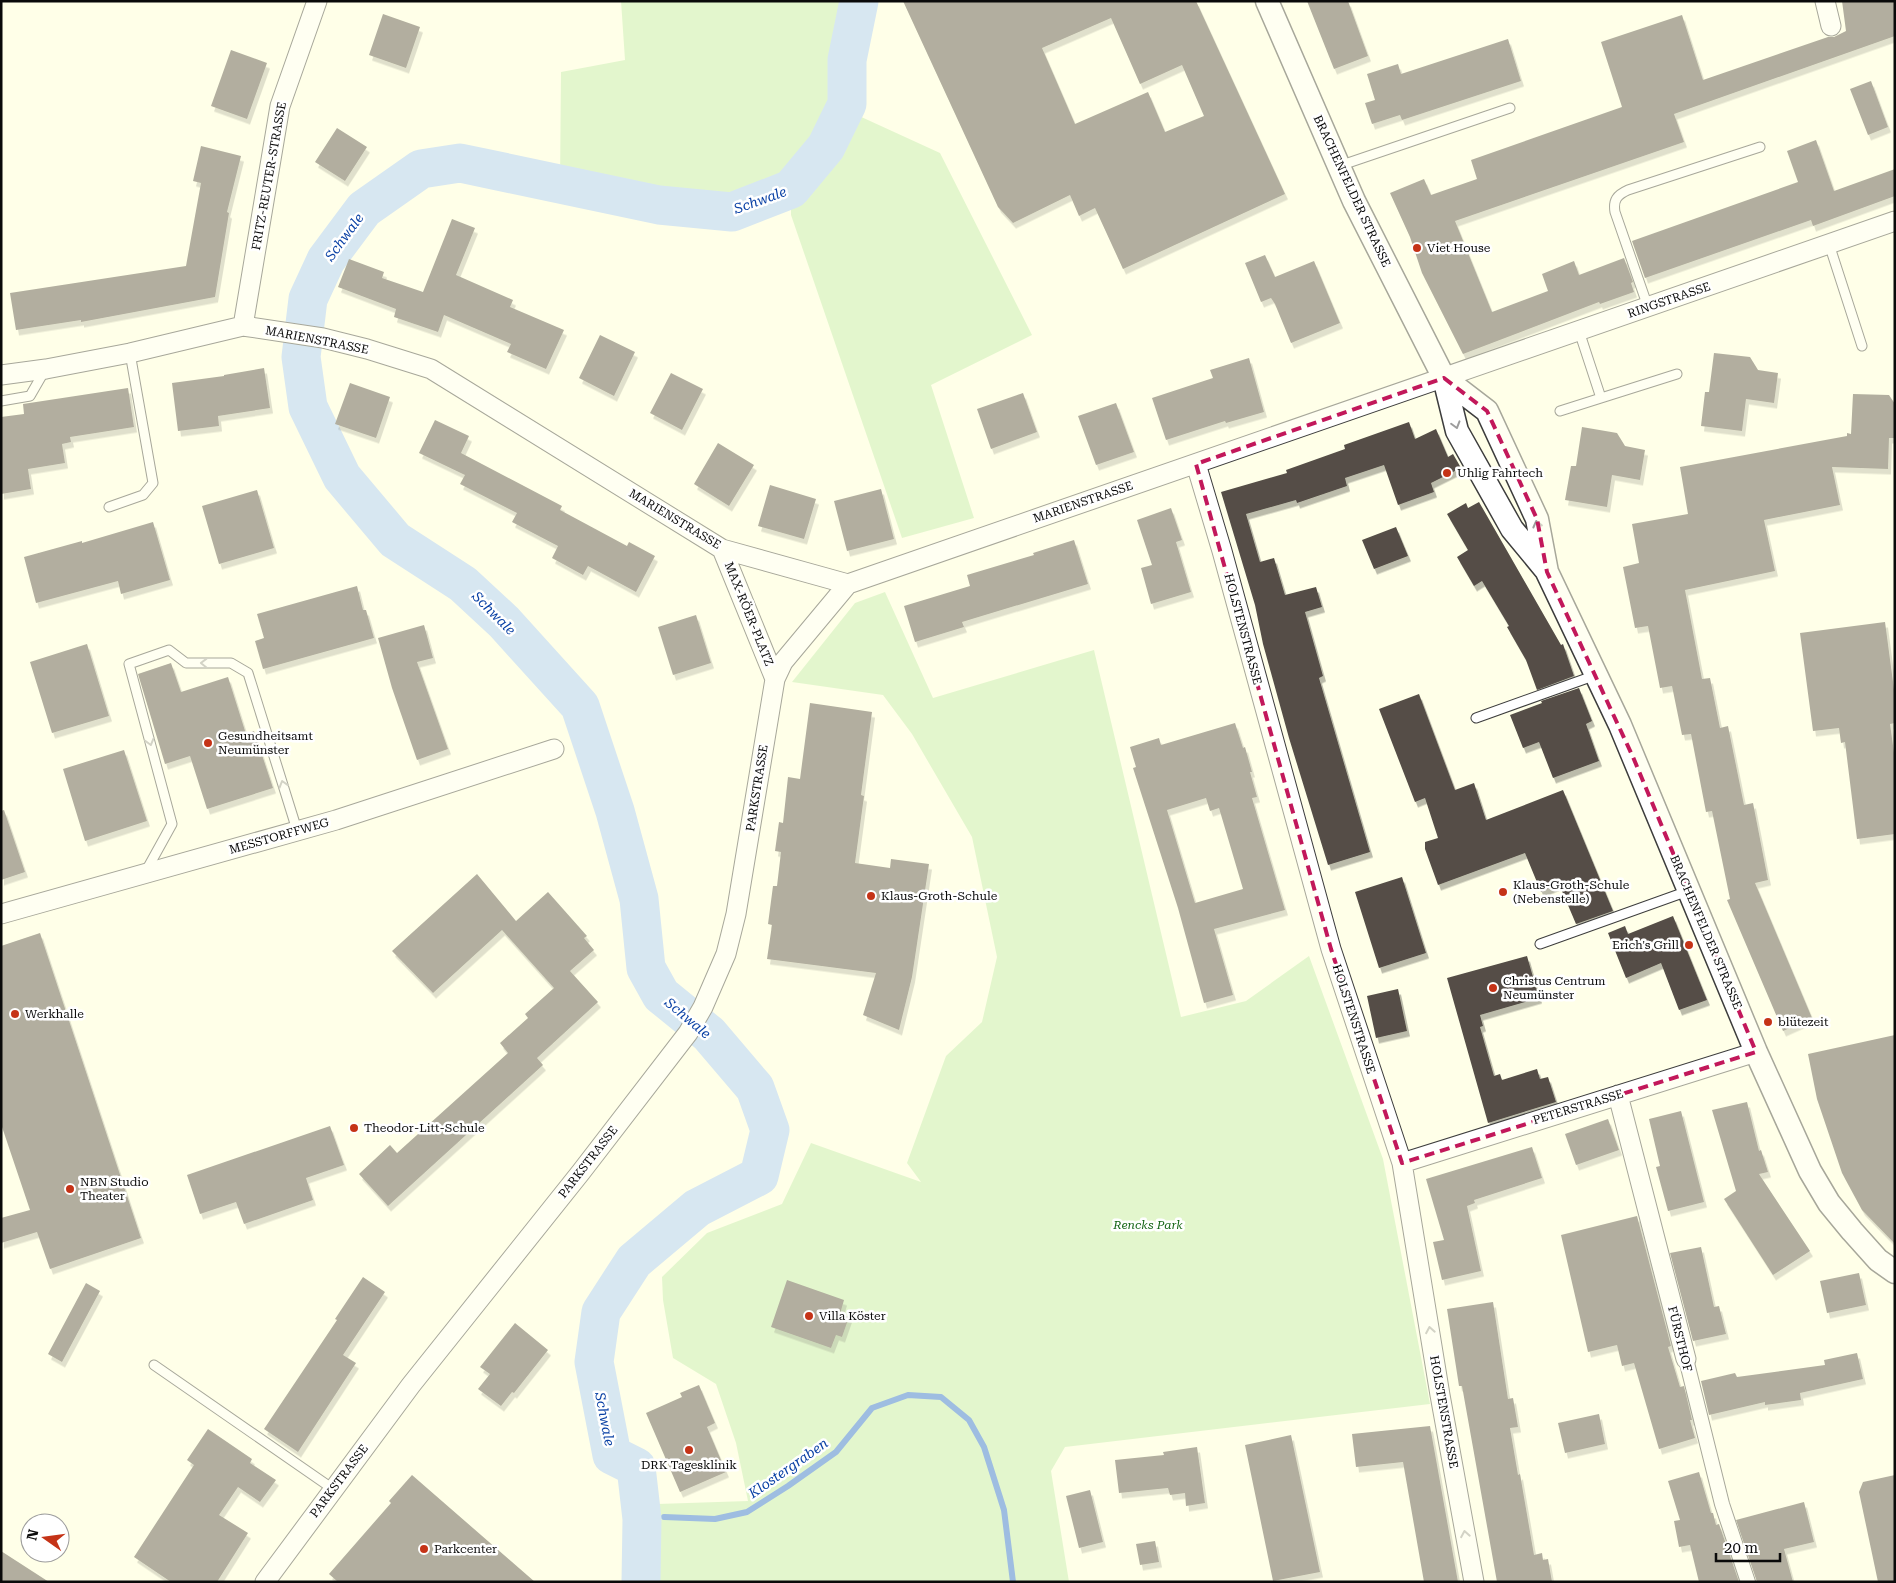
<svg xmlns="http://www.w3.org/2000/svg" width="1896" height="1583" font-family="'Roboto Serif',serif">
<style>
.green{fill:#c2ecae}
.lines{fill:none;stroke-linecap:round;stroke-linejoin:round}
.stream{stroke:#286dd9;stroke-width:6}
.river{stroke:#a7cafc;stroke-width:39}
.building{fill:#544e46;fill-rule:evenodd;filter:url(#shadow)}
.service-casing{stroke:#3d3d3d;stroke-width:11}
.pedestrian-casing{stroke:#3d3d3d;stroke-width:16}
.minor-casing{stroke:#3d3d3d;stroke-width:21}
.tertiary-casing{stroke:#3d3d3d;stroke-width:25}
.service{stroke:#fff;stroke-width:9}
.pedestrian{stroke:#fff;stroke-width:14}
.minor{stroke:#fff;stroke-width:19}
.tertiary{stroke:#fff;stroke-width:22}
.oneway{stroke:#9d9d9d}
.marked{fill:none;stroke:#c2185b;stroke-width:4;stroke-dasharray:10 6;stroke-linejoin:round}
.poi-dot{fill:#c53317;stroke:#fff;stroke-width:2}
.labels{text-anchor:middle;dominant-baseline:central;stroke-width:5;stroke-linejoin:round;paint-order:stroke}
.street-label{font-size:12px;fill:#0a0a0a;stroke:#fff}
.poi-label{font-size:12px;fill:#0a0a0a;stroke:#fff;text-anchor:start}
.park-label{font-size:12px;font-style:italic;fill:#166616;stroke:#fff}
.water-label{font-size:14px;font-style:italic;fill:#0a41a5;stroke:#fff}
</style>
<defs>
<filter id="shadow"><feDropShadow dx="3" dy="5.5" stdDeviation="0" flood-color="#0004"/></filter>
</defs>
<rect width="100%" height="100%" fill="#ffffe8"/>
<!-- green -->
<path class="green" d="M621 1H865L861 14 857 115 940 153 1032 335 931 385 974 518 902 538 791 215V189L732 212 659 205 560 184 561 72 625 60Z
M885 592 933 698 1094 650 1181 1017 1246 1001 1309 956 1383 1159 1430 1404 1065 1447 1051 1471 1069 1582H653L652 1546 657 1504 748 1501 736 1443 716 1384 673 1358 663 1300 662 1277 707 1233 782 1204 811 1143 921 1182 907 1163 946 1056 982 1022 997 957 972 837 912 734 883 695 792 682 855 603Z"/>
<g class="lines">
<!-- stream -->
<path class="stream" d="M664 1517 715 1519 747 1512 788 1486 836 1452 872 1408 908 1395 941 1397 969 1420 984 1447 1004 1510 1013 1582"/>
<!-- river -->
<path class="river" d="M641 1582 642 1519 636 1467 612 1455 594 1362 601 1312 634 1261 697 1208 759 1176 770 1130 755 1088 709 1034 661 995 646 968 639 899 615 811 580 706 504 622 463 584 395 540 342 477 308 407 301 357 308 299 326 260 364 209 421 169 460 163 659 205 732 212 791 189 826 147 847 104V60L859 1"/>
</g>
<!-- building -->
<path class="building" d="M903 1H1196L1285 194 1123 269 1095 208 1079 216 1070 195 1013 223 998 207ZM1111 18 1140 84 1182 65 1204 116 1165 132 1148 92 1075 124 1042 48Z
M1307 1H1348L1368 56 1334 69Z
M1842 1H1895V36L1674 114 1684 142 1455 221 1492 312 1548 291 1542 274 1574 261 1579 275 1624 258 1633 282 1631 283 1634 292 1600 304 1599 302 1463 354 1422 273 1410 237 1390 193 1424 179 1431 195 1477 179 1471 160 1622 107 1601 42 1682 15 1703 80 1828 37H1834L1846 31Z
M383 14 420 27 406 68 369 55Z
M1508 39 1521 81 1402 120 1400 115 1372 124 1365 103 1375 100 1367 74 1398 64 1401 74Z
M231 50 267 63 247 119 211 106Z
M1871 81 1888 127 1868 135 1850 89Z
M337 128 367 147 345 181 315 162Z
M1816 140 1834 191 1895 169V196L1813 226 1811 220 1645 278 1632 241 1798 182 1787 151Z
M201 146 241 156 227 212 229 213 215 297 81 322V320L16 330 10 293 186 266 201 183 193 181Z
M452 219 475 228 456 275 513 300 510 307 564 330 546 369 507 352 511 344 444 315 438 332 394 317 396 309 338 287 349 259 384 272 382 278 423 292Z
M1265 255 1275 277 1314 261 1340 323 1291 343 1275 304 1271 298 1261 302 1245 263Z
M600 335 635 352 614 396 579 378Z
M1714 353 1750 357 1758 370 1778 373 1774 403 1746 399 1742 431 1701 426 1705 392H1709Z
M1249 358 1264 412 1226 423 1225 421 1166 440 1152 398 1213 378 1210 370Z
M264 368 270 408 218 416 219 426 178 431 172 383 224 376V375Z
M671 373 703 389 682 430 650 413Z
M350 383 390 397 376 438 335 424Z
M128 388 134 427 70 437 71 442 62 444 65 463 28 469 31 489 1 494V417L24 414 23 404Z
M1023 393 1037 432 991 449 977 409Z
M1853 394 1889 395 1895 404V438H1889L1888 469 1832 467 1840 505 1764 520 1775 571 1685 590 1702 679 1710 678 1720 728 1728 726 1744 805 1753 803 1768 880 1755 883 1812 1018 1783 1031 1727 900 1730 899 1712 811 1706 812 1691 734 1682 735 1672 686 1660 688 1648 626 1635 628 1623 567 1639 563 1632 524 1688 514 1680 467 1847 436V433L1851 434Z
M1116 403 1134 452 1096 465 1078 416Z
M435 420 469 436 461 453 562 506 560 510 627 546 629 542 655 556 636 592 588 566 583 575 552 558 558 546 512 522 517 513 460 484 465 475 419 453Z
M1409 422 1415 439 1436 429 1448 457 1453 454 1461 468 1431 483 1434 492 1398 505 1384 465 1345 478 1347 486 1297 503 1296 500 1246 514 1260 562 1274 558 1285 595 1316 587 1322 607 1305 612 1323 676 1319 678 1370 852 1328 865 1289 738 1263 644 1255 605 1221 492 1287 473 1286 470 1345 449 1344 445Z
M1582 427 1617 433 1625 446 1645 450 1640 480 1612 475 1607 507 1565 500 1571 466H1576Z
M718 443 754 465 729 506 694 484Z
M770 485 816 499 804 539 758 526Z
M881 489 894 539 847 551 834 501Z
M257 490 274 548 219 564 202 506Z
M1479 502 1561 645 1563 644 1574 676 1537 690 1526 660 1507 627 1509 626 1482 581 1474 586 1457 557 1468 550 1447 514 1466 503 1468 508Z
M1171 508 1182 540 1176 542 1191 592 1151 604 1141 568 1152 565 1137 520Z
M153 522 170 580 121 594 118 581 36 603 24 557 82 541V543Z
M1396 527 1408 556 1374 569 1362 540Z
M1074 540 1088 584 962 622 964 627 915 642 904 606 970 586 967 575 1034 555 1033 553Z
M357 586 363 610H366L374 638 263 669 255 641 264 638 257 614Z
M696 615 711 663 673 675 658 627Z
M1885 622 1895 697V723L1890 724 1895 760V834L1857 839 1845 742 1841 743 1839 728 1813 731 1800 633Z
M424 625 433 658 417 662 448 749 417 760 392 688 378 638Z
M87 644 109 716 52 733 30 662Z
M171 663 181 692 228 677 246 734 254 731 273 788 207 809 190 756 165 764 138 674Z
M1579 688 1592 721 1586 724 1599 761 1553 778 1539 742 1523 748 1510 715 1542 703 1541 701Z
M1419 694 1455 790 1474 783 1486 820 1563 790 1613 911 1576 924 1559 884 1541 892 1525 853 1438 885 1425 849V842L1438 838 1425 798 1415 802 1379 709Z
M810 703 872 712 861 795 864 796 855 863 890 868 891 859 929 864 912 977 899 1030 863 1015 876 973 767 959 772 925 768 924 773 886H777L781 852 775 851 779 822 783 823 788 777 800 779Z
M1235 723 1243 748 1245 747 1252 772H1250L1257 797 1252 798 1285 910 1214 929 1233 995 1204 1003 1178 908 1133 768 1136 767 1130 747 1159 738 1161 745ZM1206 798 1210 811 1219 808 1243 889 1195 903 1167 810Z
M124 750 147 821 85 841 63 769Z
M4 810 25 872 1 880V811Z
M477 874 516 921 548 892 587 936 584 938 594 950 570 971 598 1002 537 1058 543 1065 388 1206 359 1174 390 1145 397 1153 508 1053 500 1043 528 1018 525 1014 554 988 502 930 433 993 392 951Z
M1402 877 1426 953 1379 968 1355 892Z
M1673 916 1707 1000 1679 1010 1661 963 1626 978 1608 933 1625 926 1628 934Z
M40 933 141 1238 50 1269 37 1232 1 1243V1218L30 1210 1 1124V946Z
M1527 956 1539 998 1480 1015 1483 1026 1480 1027 1494 1076 1500 1074 1502 1080 1537 1069 1540 1079 1548 1077 1556 1102 1488 1123 1447 978Z
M1398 989 1407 1031 1376 1038 1367 996Z
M1895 1035V1244L1862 1210 1842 1173 1817 1099 1808 1054Z
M1747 1102 1759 1151 1761 1150 1768 1172 1759 1174 1810 1251 1773 1275 1724 1199 1736 1191 1712 1110Z
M1681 1111 1704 1202 1668 1211 1656 1167 1660 1166 1649 1119Z
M1608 1119 1619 1150 1576 1165 1565 1134Z
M330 1126 344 1165 306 1178 313 1200 244 1224 236 1202 200 1214 187 1175Z
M1532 1147 1542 1178 1474 1200 1475 1203 1467 1206 1481 1271 1442 1280 1433 1242 1444 1240 1426 1179Z
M1637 1216 1671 1346 1668 1347 1680 1387 1684 1386 1692 1420H1690L1695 1438 1659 1449 1634 1363 1622 1366 1617 1345 1588 1352 1561 1235Z
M1701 1247 1714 1307 1719 1306 1726 1334 1693 1341 1670 1253Z
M1859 1273 1866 1305 1827 1313 1820 1281Z
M363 1277 385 1292 343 1355 356 1363 298 1452 264 1429 337 1320 335 1319Z
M787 1280 844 1300 840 1314 849 1317 842 1337 836 1335 831 1348 771 1327Z
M86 1283 100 1291 62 1362 48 1354Z
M1493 1302 1508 1399 1513 1398 1518 1427 1510 1428 1518 1475 1520 1474 1534 1555 1542 1553 1543 1560 1548 1559 1552 1582H1497L1462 1386H1459L1447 1309Z
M515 1323 548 1350 514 1393 512 1392 501 1406 478 1389 490 1374 480 1367Z
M1857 1353 1863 1379 1800 1393 1801 1400 1765 1405V1402L1709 1415 1701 1381 1735 1373 1737 1377 1825 1365 1824 1360Z
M699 1385 715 1423 707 1427 726 1472 680 1492 646 1413 682 1397 680 1393Z
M1599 1414 1605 1444 1565 1453 1558 1423Z
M1430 1426 1458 1582H1424L1403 1462 1356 1467 1352 1434Z
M208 1429 252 1459 250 1463 276 1480 260 1502 238 1487 219 1515 248 1533 217 1582H171L134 1557 194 1465 187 1460Z
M1291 1435 1320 1572 1273 1581 1245 1445Z
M1197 1447 1205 1503 1186 1506 1185 1493 1170 1495 1168 1488 1119 1493 1115 1460 1164 1455 1163 1452Z
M1699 1472 1711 1513H1713L1716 1525 1719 1524 1739 1582H1699L1690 1545 1679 1547 1674 1521 1680 1520 1668 1481Z
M412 1475 535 1582H338L329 1574 391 1503 389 1501Z
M1895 1475V1582H1878L1859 1492 1863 1482Z
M1090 1490 1103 1542 1079 1548 1066 1496Z
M1804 1502 1814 1542 1784 1549 1793 1582H1757L1736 1520Z
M1155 1541 1159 1562 1140 1565 1136 1544Z
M1 1551 49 1582H1Z"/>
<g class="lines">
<defs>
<path id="service" d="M1339 166 1510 108
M1829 244 1862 346
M1648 307 1615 212C1613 200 1617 195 1628 190L1760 147
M1579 331 1601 398 1677 374
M1 401 30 396 45 370
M1560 411 1601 398
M109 507 143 495 153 483 130 353
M1476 718 1596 675
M146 871 172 824 129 664 169 650 186 663H231L248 673 297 830
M1540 944 1688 891
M154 1365 333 1489"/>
<path id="pedestrian" d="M1686 1359 1722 1504 1748 1582"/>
<path id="minor" d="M1825 1 1831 26
M243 326 280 106 317 1
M1 375 46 369 130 353 243 326 323 338 367 349 431 369 722 549 848 584 1895 221
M1196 464 1222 551 1331 949 1402 1163 1440 1395 1474 1582
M722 549 775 679 783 662 848 584
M1 914 336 820 554 749
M1618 1095 1686 1359
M1402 1163 1756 1052
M265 1582 411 1385 581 1172 688 1033 703 1007 726 954 736 914 775 679"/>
<path id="tertiary" d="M1267 1 1354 201 1444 378 1457 431 1512 529 1545 569
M1444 378 1487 411 1537 519 1547 572 1620 725 1756 1052 1810 1171 1829 1203 1852 1231 1878 1260 1895 1272"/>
</defs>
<!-- service casing -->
<use href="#service" class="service-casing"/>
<!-- pedestrian casing -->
<use href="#pedestrian" class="pedestrian-casing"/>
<!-- minor casing -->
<use href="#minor" class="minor-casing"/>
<!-- tertiary casing -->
<use href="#tertiary" class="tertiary-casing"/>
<!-- service -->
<use href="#service" class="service"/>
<!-- pedestrian -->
<use href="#pedestrian" class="pedestrian"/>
<!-- minor -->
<use href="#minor" class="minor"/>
<!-- tertiary -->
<use href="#tertiary" class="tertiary"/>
</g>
<!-- one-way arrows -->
<defs><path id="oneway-chevron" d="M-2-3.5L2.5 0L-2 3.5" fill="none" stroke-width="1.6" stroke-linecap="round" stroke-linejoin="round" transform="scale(1.25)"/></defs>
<g class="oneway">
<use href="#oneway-chevron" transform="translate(1456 425) rotate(74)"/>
<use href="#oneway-chevron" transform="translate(1537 524) rotate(-104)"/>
<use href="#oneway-chevron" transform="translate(204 663) rotate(-179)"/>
<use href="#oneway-chevron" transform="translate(150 742) rotate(75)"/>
<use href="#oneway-chevron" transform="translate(283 784) rotate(-107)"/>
<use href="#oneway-chevron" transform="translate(1430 1330) rotate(-100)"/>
<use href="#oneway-chevron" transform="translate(1465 1534) rotate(-100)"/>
</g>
<!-- marked area -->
<path d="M0 0H1896V1583H0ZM1444 378 1487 411 1537 519 1547 572 1633 757 1756 1052 1402 1163 1331 949 1196 464Z" fill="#ffffe8" fill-opacity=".55" fill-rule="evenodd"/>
<path class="marked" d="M1444 378 1487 411 1537 519 1547 572 1633 757 1756 1052 1402 1163 1331 949 1196 464Z"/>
<!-- markers -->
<g class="poi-dot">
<circle cx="1417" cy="248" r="5"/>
<circle cx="1447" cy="473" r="5"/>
<circle cx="208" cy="743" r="5"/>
<circle cx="1503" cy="892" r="5"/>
<circle cx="871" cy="896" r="5"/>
<circle cx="1689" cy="945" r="5"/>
<circle cx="1493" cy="988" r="5"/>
<circle cx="15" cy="1014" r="5"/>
<circle cx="1768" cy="1022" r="5"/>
<circle cx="354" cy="1128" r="5"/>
<circle cx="70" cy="1189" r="5"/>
<circle cx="809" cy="1316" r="5"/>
<circle cx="689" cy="1450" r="5"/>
<circle cx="424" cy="1549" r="5"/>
</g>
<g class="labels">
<!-- street labels -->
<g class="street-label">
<text transform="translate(269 176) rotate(-80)">FRITZ-REUTER-STRASSE</text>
<text transform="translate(1352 191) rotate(65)">BRACHENFELDER STRASSE</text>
<text transform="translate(1669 300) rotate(-19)">RINGSTRASSE</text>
<text transform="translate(317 340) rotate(11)">MARIENSTRASSE</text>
<text transform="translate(1083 502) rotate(-19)">MARIENSTRASSE</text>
<text transform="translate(675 519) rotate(31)">MARIENSTRASSE</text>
<text transform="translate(749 614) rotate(68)">MAX-RÖER-PLATZ</text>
<text transform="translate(1243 629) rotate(75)">HOLSTENSTRASSE</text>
<text transform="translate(757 788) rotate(-81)">PARKSTRASSE</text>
<text transform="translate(279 836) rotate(-16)">MESSTORFFWEG</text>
<text transform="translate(1706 932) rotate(67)">BRACHENFELDER STRASSE</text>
<text transform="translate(1354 1019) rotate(72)">HOLSTENSTRASSE</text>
<text transform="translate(1578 1107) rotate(-17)">PETERSTRASSE</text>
<text transform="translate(588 1162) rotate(-52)">PARKSTRASSE</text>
<text transform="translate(1680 1339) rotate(76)">FÜRSTHOF</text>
<text transform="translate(1444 1412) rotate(80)">HOLSTENSTRASSE</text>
<text transform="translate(339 1481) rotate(-53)">PARKSTRASSE</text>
</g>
<!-- poi labels -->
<g class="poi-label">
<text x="1427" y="248">Viet House</text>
<text x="1457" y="473">Uhlig Fahrtech</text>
<text x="218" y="736">Gesundheitsamt<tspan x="218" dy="14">Neumünster</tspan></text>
<text x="1513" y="885">Klaus-Groth-Schule<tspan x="1513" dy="14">(Nebenstelle)</tspan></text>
<text x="881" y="896">Klaus-Groth-Schule</text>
<text x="1679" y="945" text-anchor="end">Erich's Grill</text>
<text x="1503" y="981">Christus Centrum<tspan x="1503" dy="14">Neumünster</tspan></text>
<text x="25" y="1014">Werkhalle</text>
<text x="1778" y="1022">blütezeit</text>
<text x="364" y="1128">Theodor-Litt-Schule</text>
<text x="80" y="1182">NBN Studio<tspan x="80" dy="14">Theater</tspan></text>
<text x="819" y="1316">Villa Köster</text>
<text x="689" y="1465" text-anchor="middle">DRK Tagesklinik</text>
<text x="434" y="1549">Parkcenter</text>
</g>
<!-- park labels -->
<g class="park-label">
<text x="1148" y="1225">Rencks Park</text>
</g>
<!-- water labels -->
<g class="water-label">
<text transform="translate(760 200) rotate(-20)">Schwale</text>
<text transform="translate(344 237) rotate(-54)">Schwale</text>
<text transform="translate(494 613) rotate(45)">Schwale</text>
<text transform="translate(688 1018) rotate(40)">Schwale</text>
<text transform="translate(605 1419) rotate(79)">Schwale</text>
<text transform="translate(788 1468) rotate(-35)">Klostergraben</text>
</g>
</g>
<!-- border -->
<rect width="1896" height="1583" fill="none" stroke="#0a0a0a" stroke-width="5"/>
<!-- north arrow -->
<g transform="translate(45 1538) rotate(284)"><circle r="24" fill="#ffffff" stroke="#9d9d9d"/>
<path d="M0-4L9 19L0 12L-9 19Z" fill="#c53317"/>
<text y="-8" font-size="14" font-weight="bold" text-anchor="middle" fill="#0a0a0a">N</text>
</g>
<!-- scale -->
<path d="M1716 1553v8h64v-8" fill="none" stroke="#0a0a0a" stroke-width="2.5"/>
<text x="1724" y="1553" font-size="15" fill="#0a0a0a" stroke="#ffffff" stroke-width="4" paint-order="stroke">20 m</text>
</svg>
